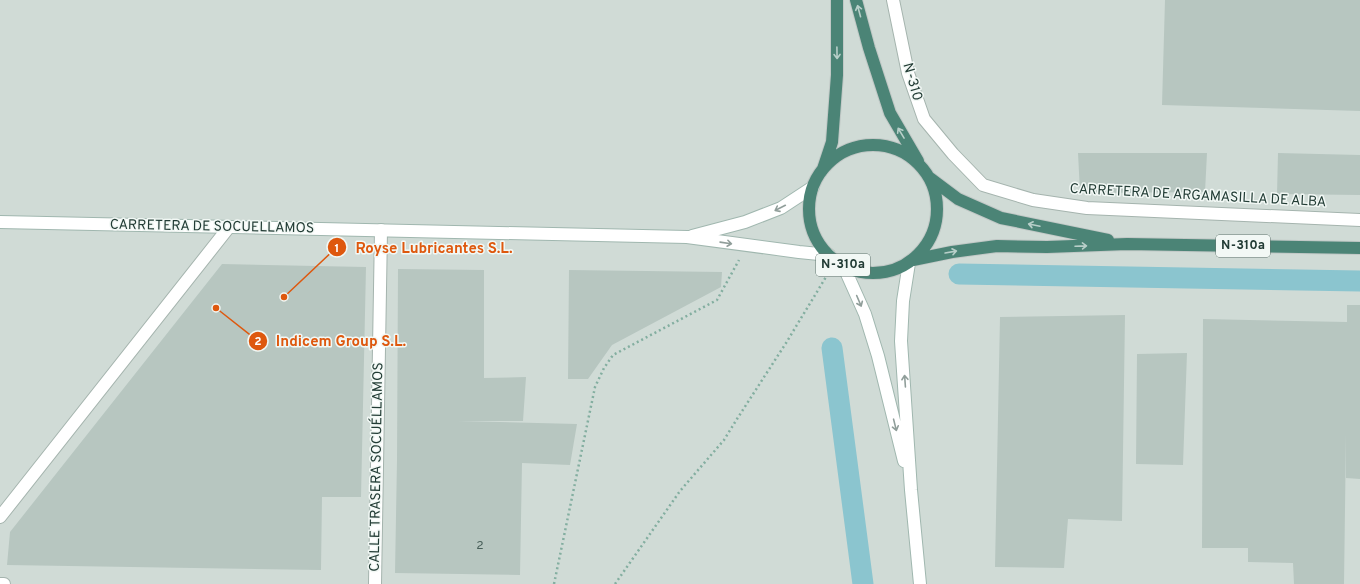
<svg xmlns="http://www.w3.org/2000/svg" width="1360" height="584" font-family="Overpass,sans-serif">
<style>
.built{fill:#d0dbd6}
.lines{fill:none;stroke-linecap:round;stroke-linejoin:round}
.canal{stroke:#8bc5cf;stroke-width:21}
.building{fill:#b7c6c0}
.service-casing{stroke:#a5b4ae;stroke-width:14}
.secondary-casing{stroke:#a0b7af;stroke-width:14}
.trunk-casing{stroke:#c1c8c6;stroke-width:14}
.path{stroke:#83aea0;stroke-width:2.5;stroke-dasharray:2 3;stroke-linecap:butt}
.service{stroke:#fff;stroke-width:12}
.secondary{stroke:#fff;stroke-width:12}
.trunk{stroke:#4b8476;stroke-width:12}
.oneway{stroke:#b8cfc9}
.oneway2{stroke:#909e9a}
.labels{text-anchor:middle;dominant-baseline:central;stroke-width:3;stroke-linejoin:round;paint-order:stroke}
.number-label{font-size:12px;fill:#475e58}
.shield{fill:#f2f8f5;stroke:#60746f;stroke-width:1}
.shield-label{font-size:13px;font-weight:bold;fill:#223c35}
.street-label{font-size:14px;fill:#223c35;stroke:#f2f8f5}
.leader{fill:none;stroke:#de580e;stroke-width:1.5}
.callout-dot{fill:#de580e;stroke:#f2f8f5;stroke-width:1.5}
.mark-label{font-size:12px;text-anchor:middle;font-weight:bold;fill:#fff}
.callout-label{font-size:15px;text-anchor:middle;font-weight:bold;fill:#de580e;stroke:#f2f8f5;stroke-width:3;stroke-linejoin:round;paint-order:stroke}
</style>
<rect width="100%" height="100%" fill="#e2ece7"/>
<!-- built -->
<path class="built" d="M0 0H1360V584H0Z"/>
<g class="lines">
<!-- canal -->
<path class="canal" d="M959 274 1360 281
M832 348 863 584"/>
</g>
<!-- building -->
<path class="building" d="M1165 0H1360V111L1162 105Z
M1078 153H1207L1205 192 1098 193 1080 192Z
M1278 153 1360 155V195L1277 194Z
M222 264 366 267 361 497H322L321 570 7 565 10 532Z
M398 269 484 270V378L526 377 523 421H458L577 424 570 465 522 463 520 575 395 573 397 460Z
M569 270 722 272 721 287 612 345 588 379H568Z
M1347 305H1360V479L1346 478V434L1344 584H1294L1293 563 1248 562V548H1202L1203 319 1347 322Z
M1125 315 1122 521 1068 519 1064 568 995 567 1000 317Z
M1187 353 1183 465 1136 464 1137 354Z"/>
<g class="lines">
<defs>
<path id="service" d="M893 0 908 73 924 119 953 154 983 185 1033 200 1087 208 1360 220
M0 517 229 227
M0 584H4
M375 584 381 230"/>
<path id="secondary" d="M0 222 687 237 799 252 829 255
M692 236 745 222 781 208 813 187
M909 263 903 301 901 341 911 490 920 584
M843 265 865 314 878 356 904 461"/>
<path id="trunk" d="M856 0 869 48 890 113 918 161
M809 209a64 64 0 1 1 128 0a64 64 0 1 1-128 0Z
M823 169 832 142 837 75V0
M930 178 958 199 1001 218 1108 240
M913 260 952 252 997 246 1047 247 1127 244 1360 248"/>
</defs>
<!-- service casing -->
<use href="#service" class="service-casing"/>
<!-- secondary casing -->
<use href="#secondary" class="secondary-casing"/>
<!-- trunk casing -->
<use href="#trunk" class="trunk-casing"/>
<!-- path -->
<path class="path" d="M554 584 595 387 604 368 613 355 717 300 739 260
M615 584 680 491 724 440 737 419 786 343 829 272"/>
<!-- service -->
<use href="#service" class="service"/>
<!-- secondary -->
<use href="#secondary" class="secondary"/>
<!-- trunk -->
<use href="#trunk" class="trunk"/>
</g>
<!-- one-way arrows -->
<defs><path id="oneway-shaft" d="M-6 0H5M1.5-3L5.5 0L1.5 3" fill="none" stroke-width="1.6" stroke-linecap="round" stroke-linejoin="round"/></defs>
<g class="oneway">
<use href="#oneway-shaft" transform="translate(859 11) rotate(-105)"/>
<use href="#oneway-shaft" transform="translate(837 53) rotate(89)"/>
<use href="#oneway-shaft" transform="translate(901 133) rotate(-121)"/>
<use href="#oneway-shaft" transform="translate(1034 225) rotate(-168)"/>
<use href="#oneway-shaft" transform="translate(1081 246) rotate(-2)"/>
<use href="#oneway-shaft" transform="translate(951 252) rotate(-10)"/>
</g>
<g class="oneway2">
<use href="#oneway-shaft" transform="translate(780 208) rotate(153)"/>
<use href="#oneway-shaft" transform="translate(726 243) rotate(8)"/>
<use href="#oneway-shaft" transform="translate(859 301) rotate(67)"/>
<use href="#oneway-shaft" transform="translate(905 381) rotate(-94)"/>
<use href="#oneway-shaft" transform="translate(895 425) rotate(76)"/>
</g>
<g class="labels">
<!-- number labels -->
<g class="number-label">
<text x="480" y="546">2</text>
</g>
<!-- shield labels -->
<g class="shield">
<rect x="1216" y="235" width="54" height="22" rx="3"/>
<rect x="816" y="254" width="54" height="22" rx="3"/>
</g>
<g class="shield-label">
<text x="1243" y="246">N-310a</text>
<text x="843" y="265">N-310a</text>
</g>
<!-- street labels -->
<g class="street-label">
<text transform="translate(912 82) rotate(74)">N-310</text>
<text transform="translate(1198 196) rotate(3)">CARRETERA DE ARGAMASILLA DE ALBA</text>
<text transform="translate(212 227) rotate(1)">CARRETERA DE SOCUELLAMOS</text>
<text transform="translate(377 467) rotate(-89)">CALLE TRASERA SOCUÉLLAMOS</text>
</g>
</g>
<!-- callouts -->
<path class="leader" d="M284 297L337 247M216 308L258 341"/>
<g class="callout-dot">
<circle cx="284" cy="297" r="4"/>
<circle cx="216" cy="308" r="4"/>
<circle cx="337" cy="247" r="10"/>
<circle cx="258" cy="341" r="10"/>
</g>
<g class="mark-label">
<text x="337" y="252">1</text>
<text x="258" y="345">2</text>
</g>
<g class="callout-label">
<text x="434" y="253">Royse Lubricantes S.L.</text>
<text x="341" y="346">Indicem Group S.L.</text>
</g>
</svg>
